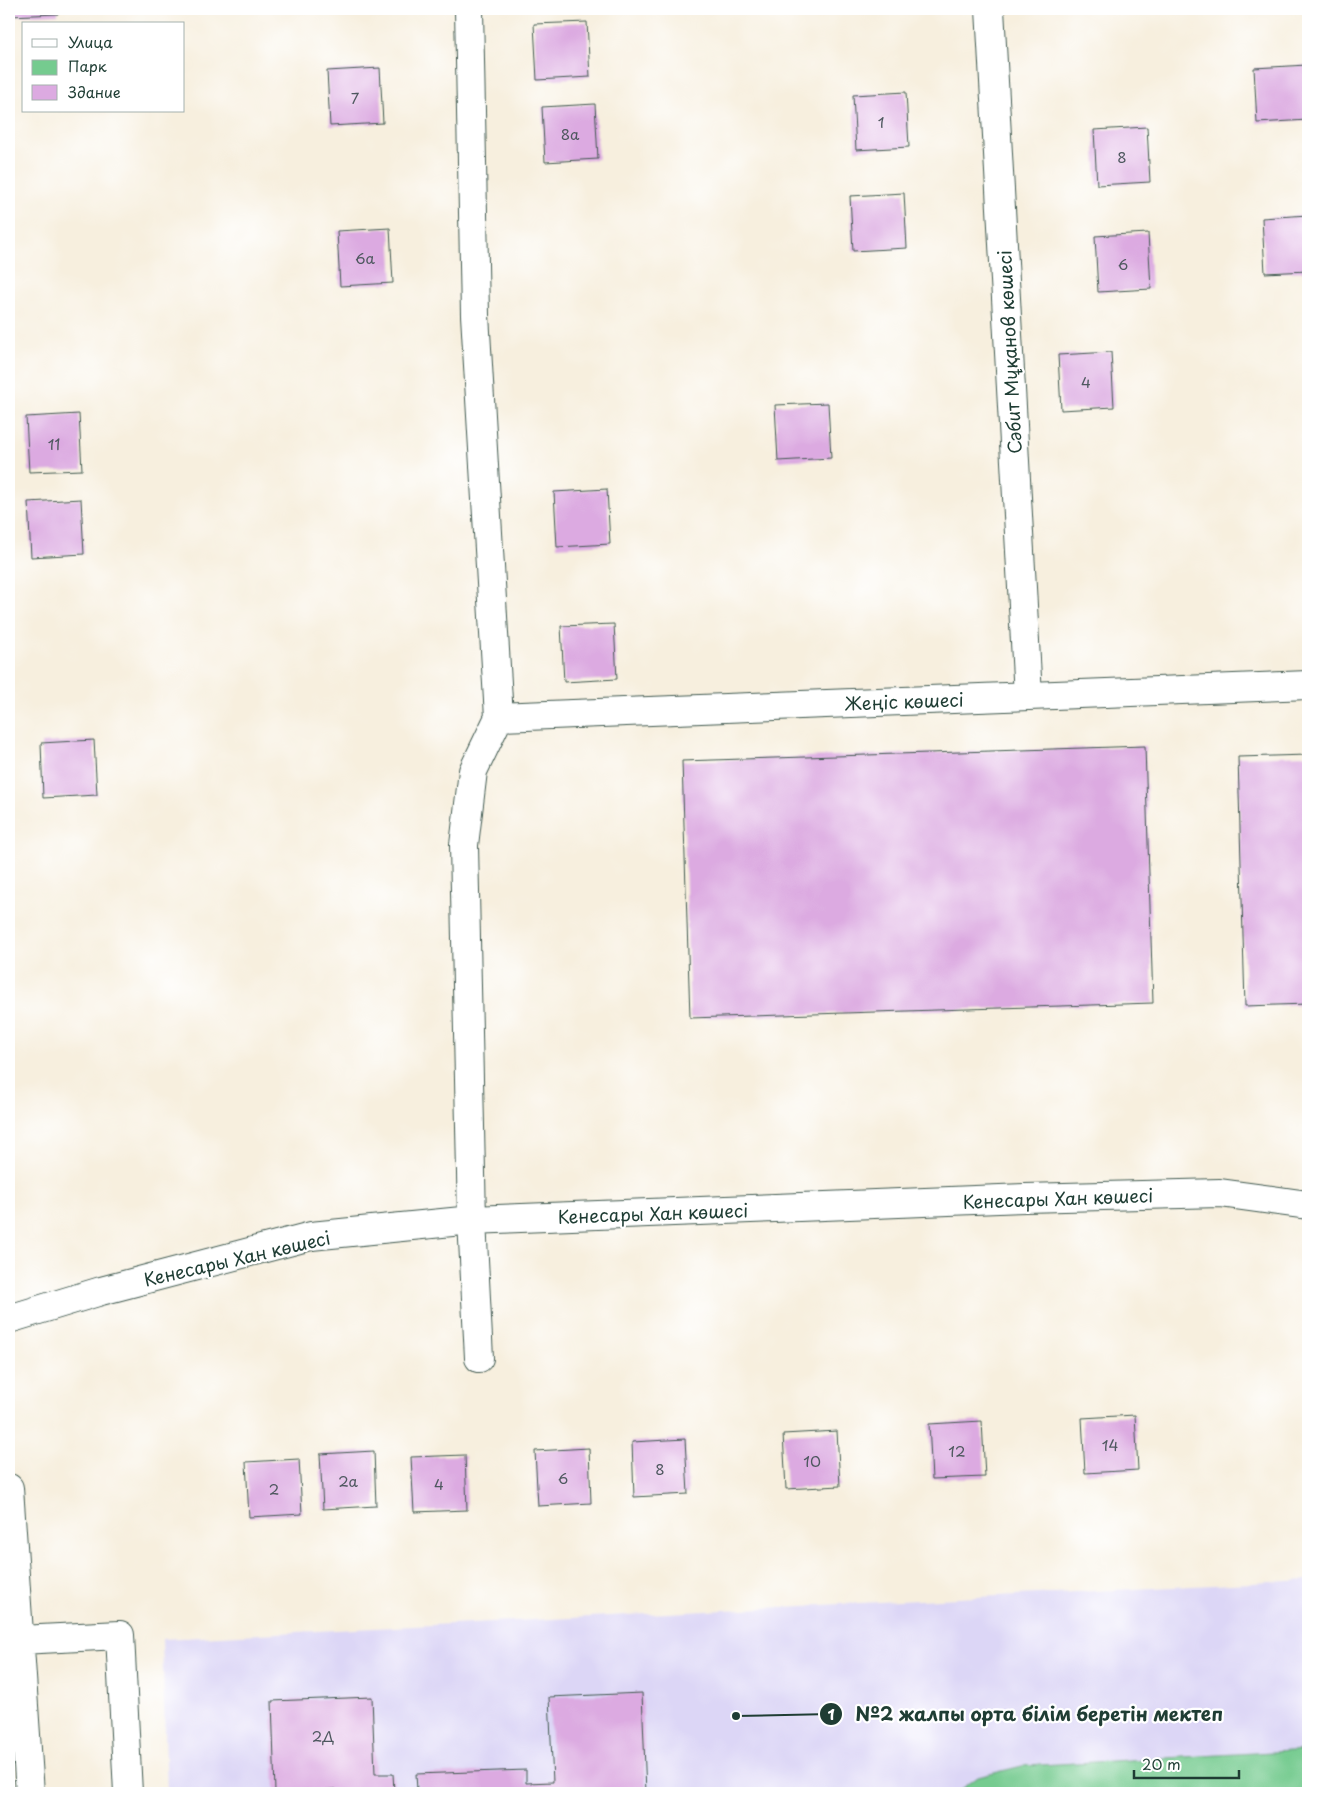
<svg xmlns="http://www.w3.org/2000/svg" width="1317" height="1802" font-family="'Playpen Sans',sans-serif">
<style>
.built{fill:#dcd6f6}
.green{fill:#75cb8f;stroke:#4a8462}
.building{fill:#dcaae1}
.lines{fill:none;stroke-linecap:round;stroke-linejoin:round}
.minor-casing{stroke:#3f584e;stroke-width:30}
.minor{stroke:#fff;stroke-width:28}
.labels{text-anchor:middle;dominant-baseline:central;stroke-width:4.5;stroke-linejoin:round;paint-order:stroke}
.number-label{font-size:15px;fill:#4e585f}
.street-label{font-size:18px;fill:#1f3d34;stroke:#fff}
.leader{fill:none;stroke:#1f3d34;stroke-width:2}
.callout-dot{fill:#1f3d34;stroke:#fff;stroke-width:2}
.mark-label{font-size:15px;text-anchor:middle;font-weight:bold;fill:#fff}
.callout-label{font-size:19px;text-anchor:middle;font-weight:bold;fill:#1f3d34;stroke:#fff;stroke-width:4.5;stroke-linejoin:round;paint-order:stroke}
</style>
<rect width="100%" height="100%" fill="#fff"/>
<filter id="ink" filterUnits="userSpaceOnUse"><feTurbulence type="fractalNoise" baseFrequency=".02" numOctaves="2"/><feDisplacementMap in="SourceGraphic" scale="10" xChannelSelector="R" yChannelSelector="G"/><feConvolveMatrix kernelMatrix="1 2 1 2 8 2 1 2 1" color-interpolation-filters="sRGB"/></filter>
<filter id="wash" filterUnits="userSpaceOnUse"><feTurbulence type="fractalNoise" baseFrequency=".0096" numOctaves="4" result="noise"/><feDisplacementMap in="SourceGraphic" scale="20" xChannelSelector="R" yChannelSelector="G"/><feGaussianBlur stdDeviation="1.12" result="paint"/><feColorMatrix in="noise" values="0 0 0 0 0 0 0 0 0 0 0 0 0 0 0 0 0 1.4 0 .05"/><feComposite in="paint" operator="in"/></filter>
<g filter="url(#wash)">
<rect width="100%" height="100%" fill="#f7efde"/>
<!-- built -->
<path class="built" d="M1308 1580V1793H167L162 1639Z"/>
<!-- green -->
<path class="green" d="M1308 1750V1793H956L978 1777 1022 1766Z"/>
<g id="blocks">
<!-- building -->
<path class="building" d="M9 9H58V14L9 16Z
M587 22 590 77 537 80 534 24Z
M1307 65 1308 120 1257 123 1254 68Z
M380 68 383 123 330 126 327 71Z
M906 92 909 147 856 150 853 95Z
M595 104 598 159 545 162 542 107Z
M1147 127 1150 182 1097 185 1094 130Z
M904 193 907 248 853 251 850 196Z
M1308 215V271L1265 273 1262 218Z
M390 228 393 283 340 286 337 231Z
M1148 233 1151 289 1098 292 1095 236Z
M1111 352 1114 407 1061 410 1058 355Z
M828 403 831 458 778 461 775 405Z
M79 414 82 470 29 472 26 417Z
M607 489 610 544 557 547 554 492Z
M81 499 84 554 31 557 28 502Z
M614 624 617 679 564 682 561 626Z
M94 740 97 795 43 798 41 743Z
M1145 746 1153 1003 690 1018 682 761Z
M1308 755V1004L1245 1006 1238 757Z
M1135 1415 1138 1470 1085 1473 1082 1418Z
M982 1421 985 1477 932 1479 929 1424Z
M837 1431 840 1486 786 1489 783 1434Z
M685 1439 688 1494 634 1497 632 1442Z
M589 1448 591 1503 538 1506 535 1451Z
M374 1451 376 1506 323 1509 320 1454Z
M465 1455 467 1510 414 1512 411 1457Z
M299 1459 302 1514 249 1517 246 1462Z
M642 1693 646 1793H336V1789L275 1792 272 1701 372 1697 375 1774H393L394 1791 417 1790 416 1774 526 1770V1783L553 1782 549 1697Z"/>
</g>
</g>
<g filter="url(#ink)">
<use href="#blocks" fill-opacity="0" stroke="#3f584e" stroke-width="1"/>
<g class="lines">
<defs>
<path id="minor" d="M469 9 475 315 499 717 473 771 464 845 472 1220 479 1358
M990 9 1028 696
M499 717 1308 685
M9 1319 101 1291 311 1236 472 1220 1025 1198 1220 1193 1308 1205
M9 1488 30 1793
M20 1640 120 1635 128 1793"/>
</defs>
<!-- minor casing -->
<use href="#minor" class="minor-casing"/>
<!-- minor -->
<use href="#minor" class="minor"/>
</g>
</g>
<g class="labels">
<!-- number labels -->
<g class="number-label">
<text x="355" y="97">7</text>
<text x="881" y="121">1</text>
<text x="570" y="133">8а</text>
<text x="1122" y="156">8</text>
<text x="365" y="257">6а</text>
<text x="1123" y="263">6</text>
<text x="1086" y="381">4</text>
<text x="54" y="443">11</text>
<text x="1110" y="1444">14</text>
<text x="957" y="1450">12</text>
<text x="812" y="1460">10</text>
<text x="660" y="1468">8</text>
<text x="563" y="1477">6</text>
<text x="348" y="1480">2а</text>
<text x="439" y="1483">4</text>
<text x="274" y="1488">2</text>
<text x="323" y="1735">2Д</text>
</g>
<!-- street labels -->
<g class="street-label">
<text transform="translate(1009 352) rotate(-93)">Сәбит Мұқанов көшесі</text>
<text transform="translate(904 701) rotate(-2)">Жеңіс көшесі</text>
<text transform="translate(1058 1198) rotate(-2)">Кенесары Хан көшесі</text>
<text transform="translate(653 1213) rotate(-2)">Кенесары Хан көшесі</text>
<text transform="translate(237 1258) rotate(-13)">Кенесары Хан көшесі</text>
</g>
</g>
<!-- callouts -->
<path class="leader" d="M736 1716L831 1714"/>
<g class="callout-dot">
<circle cx="736" cy="1716" r="5"/>
<circle cx="831" cy="1714" r="12"/>
</g>
<g class="mark-label">
<text x="831" y="1720">1</text>
</g>
<g class="callout-label">
<text x="1039" y="1721">№2 жалпы орта білім беретін мектеп</text>
</g>
<!-- margin -->
<rect width="1317" height="1802" fill="none" stroke="#fff" stroke-width="30"/>
<!-- legend -->
<rect x="22" y="22" width="162" height="90" fill="#ffffff" stroke="#a5b1ae"/>
<rect x="32" y="39" width="25" height="8" fill="#ffffff" stroke="#a5b1ae"/>
<text x="68" y="48" font-size="15" fill="#1f3d34">Улица</text>
<rect x="32" y="60" width="25" height="15" fill="#75cb8f" stroke="#a5b1ae"/>
<text x="68" y="72" font-size="15" fill="#1f3d34">Парк</text>
<rect x="32" y="85" width="25" height="15" fill="#dcaae1" stroke="#a5b1ae"/>
<text x="68" y="98" font-size="15" fill="#1f3d34">Здание</text>
<!-- scale -->
<path d="M1134 1770v8h105v-8" fill="none" stroke="#1f3d34" stroke-width="2.5"/>
<text x="1142" y="1770" font-size="15" fill="#1f3d34" stroke="#ffffff" stroke-width="4" paint-order="stroke">20 m</text>
</svg>
